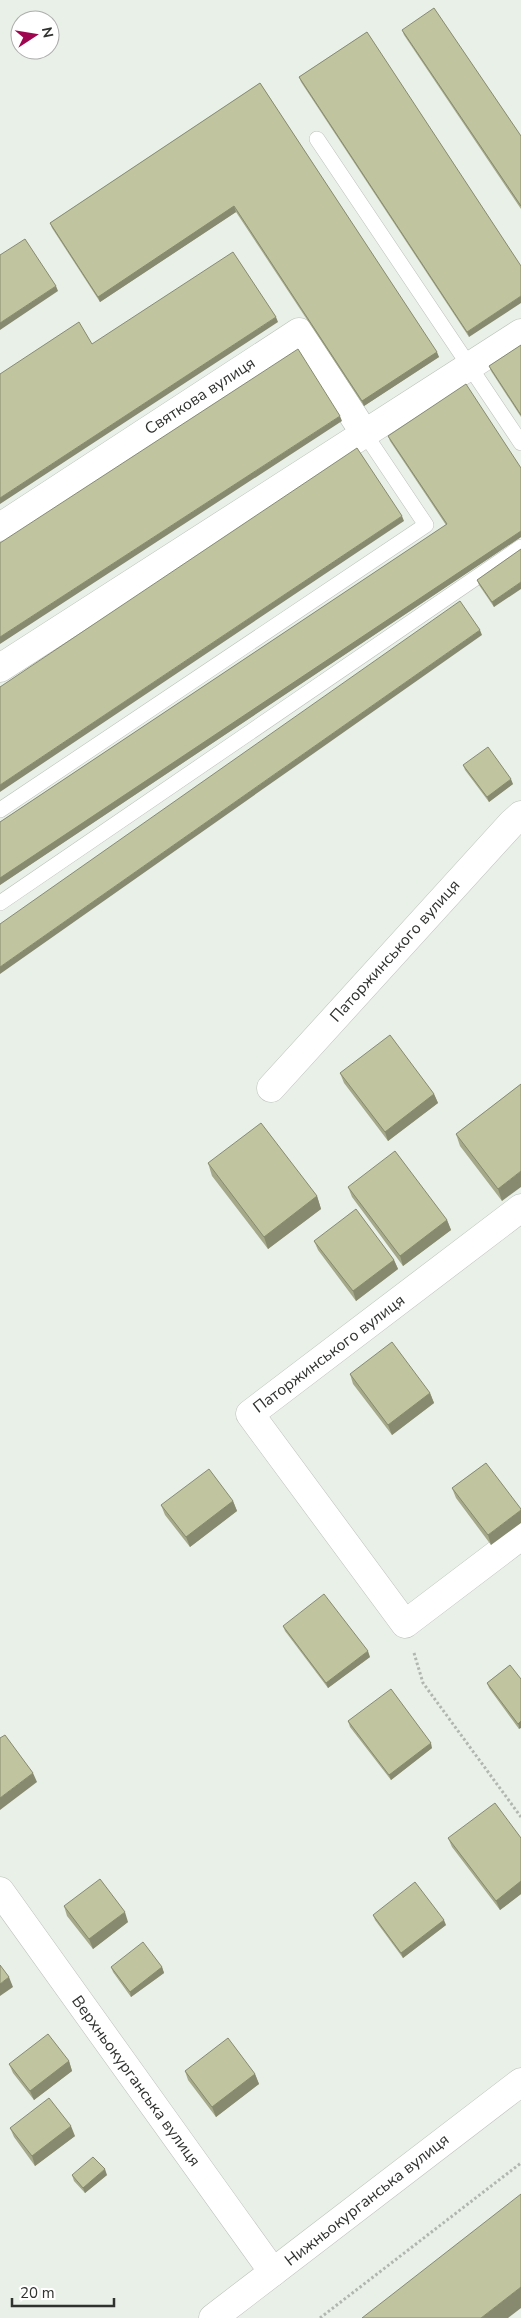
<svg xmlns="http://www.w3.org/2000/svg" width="521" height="2318" font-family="'Nunito Sans',sans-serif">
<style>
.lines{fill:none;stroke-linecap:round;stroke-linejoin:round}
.lane-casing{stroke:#bbc1ba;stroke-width:16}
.street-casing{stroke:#bbc1ba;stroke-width:29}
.secondary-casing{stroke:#bbc1ba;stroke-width:29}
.path{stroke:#b1b7b0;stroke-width:3;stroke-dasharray:2.5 2.5;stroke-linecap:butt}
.lane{stroke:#fff;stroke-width:15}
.street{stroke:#fff;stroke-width:28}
.secondary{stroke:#fff;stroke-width:28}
.wall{fill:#a6a989}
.shaded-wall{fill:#878a6f}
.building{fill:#c1c59f;stroke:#878a6f}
.labels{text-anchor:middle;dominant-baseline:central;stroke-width:4;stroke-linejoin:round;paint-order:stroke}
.street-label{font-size:16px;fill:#30322f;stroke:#fff}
</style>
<rect width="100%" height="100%" fill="#e9f0e8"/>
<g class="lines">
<defs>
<path id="lane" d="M317 139 521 443
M0 810 426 525 365 434
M0 903 521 547"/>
<path id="street" d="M0 527 299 332 365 434
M0 668 521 333
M271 1088 512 823 521 815
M521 1208 250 1414 405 1624 521 1536
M0 1891 273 2272"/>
<path id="secondary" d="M213 2318 521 2082"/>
</defs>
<!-- lane casing -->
<use href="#lane" class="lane-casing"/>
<!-- street casing -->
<use href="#street" class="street-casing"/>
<!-- secondary casing -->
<use href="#secondary" class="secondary-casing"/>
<!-- path -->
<path class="path" d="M414 1653 423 1683 521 1817
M320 2318 521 2163"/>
<!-- lane -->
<use href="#lane" class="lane"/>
<!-- street -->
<use href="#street" class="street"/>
<!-- secondary -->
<use href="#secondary" class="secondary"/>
</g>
<!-- wall -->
<path class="wall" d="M402 30 521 136V209L404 35Z
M367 32 469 337 301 82 299 77Z
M260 83 439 357 364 406 236 212 100 302 52 228 50 223Z
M521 345V417L491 371 489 366Z
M388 436 521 468V537L0 885V822L446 525 390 441Z
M521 549 494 607 479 585 477 580Z
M463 765 513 784 489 802 465 770Z
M340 1073 434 1094 438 1103 388 1141 344 1083Z
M521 1084 502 1201 460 1146 456 1134Z
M208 1163 317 1196 321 1209 268 1249 212 1176Z
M348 1187 447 1220 451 1230 403 1266 352 1197Z
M314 1241 394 1260 398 1269 356 1301 318 1250Z
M350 1374 430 1393 434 1403 392 1435 353 1384Z
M486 1463 491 1545 456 1498 452 1488Z
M233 1501 237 1511 190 1547 165 1515 161 1505Z
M283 1626 370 1657 328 1688 285 1631Z
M510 1665 519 1729 489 1688 487 1683Z
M348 1721 432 1748 391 1780 350 1727Z
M448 1838H521V1894L500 1910 452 1847Z
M64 1906 128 1922 93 1949 67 1916Z
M373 1915 446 1925 403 1958 375 1920Z
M111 1967H162L164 1973 131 1997 113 1972Z
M69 2061 72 2071 34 2100 13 2073 9 2064Z
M185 2071 255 2074 259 2084 216 2117 188 2080Z
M10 2128 75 2136 35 2166 14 2137Z
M72 2175H107L85 2193 74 2181Z"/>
<!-- shaded-wall -->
<path class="shaded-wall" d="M234 206 236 212 100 302 98 297Z
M56 286 58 291 0 330V323Z
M521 296V303L469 337 467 332Z
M276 317 278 322 0 504V498Z
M437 352 439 357 364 406 362 401Z
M340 416 342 421 0 644V637Z
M402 516 404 521 0 792V785Z
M521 531V537L0 885V878Z
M521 582V589L494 607 492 602Z
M480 630 482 635 0 974V967Z
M511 779 513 784 489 802 487 797Z
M434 1094 438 1103 388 1141 385 1132Z
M521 1171V1187L502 1201 498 1189Z
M317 1196 321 1209 268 1249 264 1237Z
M447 1220 451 1230 403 1266 400 1256Z
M394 1260 398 1269 356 1301 353 1291Z
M430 1393 434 1403 392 1435 388 1425Z
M233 1501 237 1511 190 1547 186 1537Z
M521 1510V1523L491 1545 488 1535Z
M368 1651 370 1657 328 1688 326 1683Z
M521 1721V1728L519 1729 518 1724Z
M431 1743 432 1748 391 1780 389 1775Z
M33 1773 37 1782 0 1810V1798Z
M521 1881V1894L500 1910 496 1901Z
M125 1912 128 1922 93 1949 89 1939Z
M444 1920 446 1925 403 1958 401 1953Z
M162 1967 164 1973 131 1997 130 1992Z
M9 1977 13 1987 0 1996V1984Z
M69 2061 72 2071 34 2100 30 2091Z
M255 2074 259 2084 216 2117 212 2107Z
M71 2126 75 2136 35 2166 32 2156Z
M105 2169 107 2175 85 2193 83 2188Z
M521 2287V2308L508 2318H481Z"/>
<!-- building -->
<path class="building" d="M434 8 521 136V206L402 30Z
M367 32 521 266V296L467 332 299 77Z
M260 83 437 352 362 401 234 206 98 297 50 223Z
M25 239 56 286 0 323V255Z
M233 252 276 317 0 498V374L79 322 92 344Z
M521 345V415L489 366Z
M298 349 340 416 0 637V543Z
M466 384 521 468V531L0 878V822L447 524 388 436Z
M357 448 402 516 0 785V687Z
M521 549V582L492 602 477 580Z
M460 601 480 630 0 967V924Z
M488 747 511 779 487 797 463 765Z
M390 1035 434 1094 385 1132 340 1073Z
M521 1084V1171L498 1189 456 1134Z
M261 1123 317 1196 264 1237 208 1163Z
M395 1151 447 1220 400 1256 348 1187Z
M356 1209 394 1260 353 1291 314 1241Z
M392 1342 430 1393 388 1425 350 1374Z
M486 1463 521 1509V1510L488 1535 452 1488Z
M209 1469 233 1501 186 1537 161 1505Z
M324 1594 368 1651 326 1683 283 1626Z
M510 1665 521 1679V1721L518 1724 487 1683Z
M391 1689 431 1743 389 1775 348 1721Z
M5 1735 33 1773 0 1798V1738Z
M495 1803 521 1838V1881L496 1901 448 1838Z
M100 1879 125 1912 89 1939 64 1906Z
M415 1882 444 1920 401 1953 373 1915Z
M143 1942 162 1967 130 1992 111 1967Z
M0 1965 9 1977 0 1984Z
M48 2034 69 2061 30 2091 9 2064Z
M228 2038 255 2074 212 2107 185 2071Z
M49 2098 71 2126 32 2156 10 2128Z
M93 2157 105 2169 83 2188 72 2175Z
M521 2194V2287L481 2318H362Z"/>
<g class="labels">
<!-- street labels -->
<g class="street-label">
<text transform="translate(200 396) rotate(-33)">Святкова вулиця</text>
<text transform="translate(395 951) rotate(-48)">Паторжинського вулиця</text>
<text transform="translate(329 1354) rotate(-37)">Паторжинського вулиця</text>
<text transform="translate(136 2081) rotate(54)">Верхньокурганська вулиця</text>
<text transform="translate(367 2200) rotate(-38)">Нижньокурганська вулиця</text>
</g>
</g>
<!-- north arrow -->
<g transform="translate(35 35) rotate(78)"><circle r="24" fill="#ffffff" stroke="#acadac"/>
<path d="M0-4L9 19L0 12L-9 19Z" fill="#9e074f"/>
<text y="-8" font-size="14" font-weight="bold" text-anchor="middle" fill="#30322f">N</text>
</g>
<!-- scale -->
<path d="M12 2298v8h102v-8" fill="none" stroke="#30322f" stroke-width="2.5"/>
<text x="20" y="2298" font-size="15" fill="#30322f" stroke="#ffffff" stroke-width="4" paint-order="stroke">20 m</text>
</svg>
